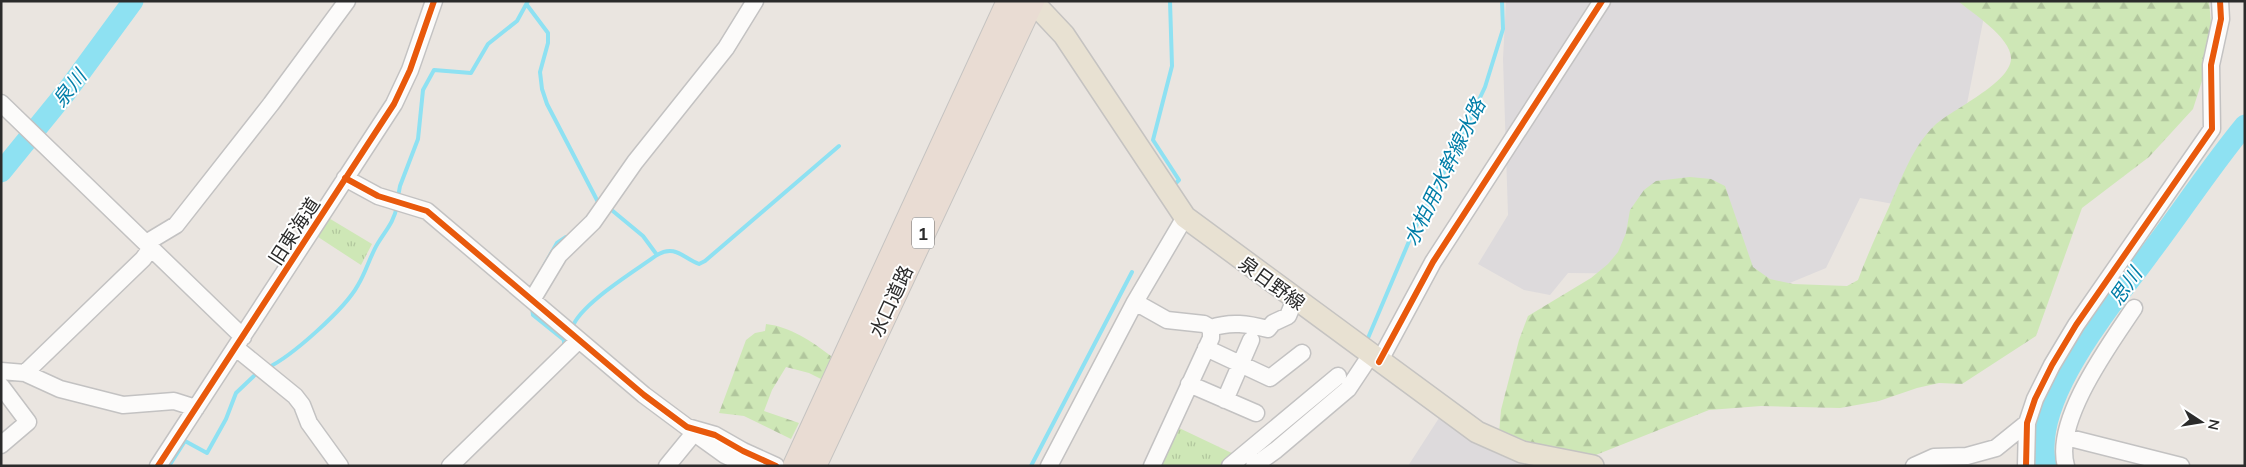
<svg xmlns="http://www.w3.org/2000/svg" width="2246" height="467" font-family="Mulish,'Noto Sans JP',sans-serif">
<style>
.industrial{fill:#dddadc}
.forest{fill:url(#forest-firs)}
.park{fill:url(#park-tufts)}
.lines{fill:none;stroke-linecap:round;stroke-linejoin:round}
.stream{stroke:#8ee1f2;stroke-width:4}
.river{stroke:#8ee1f2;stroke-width:21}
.minor-casing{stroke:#c3c2c2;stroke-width:19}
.major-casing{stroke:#c5c3c1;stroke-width:24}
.highway-casing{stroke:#c5c3c1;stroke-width:26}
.minor{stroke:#fcfbfa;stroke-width:16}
.major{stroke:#e8e1d2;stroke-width:21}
.highway{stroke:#e9dcd3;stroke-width:24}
.cycleway-casing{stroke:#fff;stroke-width:9}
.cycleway{stroke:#e8590c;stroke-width:6}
.labels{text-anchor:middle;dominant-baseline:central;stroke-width:4;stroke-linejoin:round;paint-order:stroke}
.shield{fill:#fff;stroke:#6b6b6b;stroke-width:1}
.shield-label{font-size:18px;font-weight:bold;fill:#2b2b2b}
.street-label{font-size:19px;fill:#2b2b2b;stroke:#fff}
.water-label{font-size:20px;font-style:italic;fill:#027ea8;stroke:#fff}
</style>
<defs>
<pattern id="forest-firs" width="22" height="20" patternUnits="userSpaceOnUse" patternTransform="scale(1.25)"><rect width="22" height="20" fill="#cee7b6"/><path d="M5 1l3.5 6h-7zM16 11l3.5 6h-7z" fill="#b1c69d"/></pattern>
<pattern id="park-tufts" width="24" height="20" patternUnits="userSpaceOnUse" patternTransform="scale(1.25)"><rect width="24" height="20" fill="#cee7b6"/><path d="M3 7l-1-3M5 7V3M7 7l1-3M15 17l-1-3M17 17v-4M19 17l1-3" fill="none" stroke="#b1c69d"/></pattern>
</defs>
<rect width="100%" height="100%" fill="#eae5e0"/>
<!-- industrial -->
<path class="industrial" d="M1506 1H1987L1965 114 1989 221 1860 198 1826 268 1780 287 1670 274 1568 273 1550 295 1524 290 1478 264 1508 215 1503 59Z
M1439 418 1495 453 1524 466H1408Z"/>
<!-- forest -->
<path class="forest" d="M1958 1H2209L2211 23 2208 62 2193 109 2149 157 2082 208 2036 336 1962 384 1939 383 1917 388 1879 401 1840 408 1761 406 1709 410 1568 466H1529L1519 461 1499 433 1501 410 1519 340 1528 316 1591 278 1608 264 1618 252 1626 233 1630 210 1644 190 1656 181 1690 177 1711 179 1725 186 1753 267 1770 279 1793 284 1847 286 1858 280C1867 256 1878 231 1889 207 1902 178 1912 147 1935 125 1953 109 2010 83 2011 59 2012 38 1972 13 1958 1Z
M766 324C791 327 811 341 831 356L828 368 821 379 809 373 786 367 772 390 764 411 799 423 791 439 744 416 719 413 746 340 755 333 765 331Z"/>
<!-- park -->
<path class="park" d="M327 217 372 244 361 265 315 235Z
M1177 427 1238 456 1225 466H1158Z"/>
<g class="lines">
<!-- stream -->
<path class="stream" d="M1170 1 1172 66 1153 140 1179 180 1177 182
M527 5 548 33V43L540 72 542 89 547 104 599 204
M398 197 400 186 418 139 423 90 434 70 471 73 488 44 517 21 528 1
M657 255C675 244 683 258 699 264L705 261 839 146
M544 266 557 243 566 237
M532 307 533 315 564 340V347
M572 328C580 304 635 271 657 255L643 236 608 207
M1368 338 1413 232 1454 153 1485 87 1503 29 1502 1
M267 368C291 357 345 309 358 285 366 272 370 256 378 243 386 230 394 222 397 206
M1261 451 1277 439
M169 466 185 441 207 453 226 419 236 393 258 372
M1031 466 1132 272"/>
<!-- river -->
<path class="river" d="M1 172 67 91 133 1
M2046 466C2030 399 2113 304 2150 253 2182 211 2211 166 2245 125"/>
<defs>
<path id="minor" d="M1 103 243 337
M345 178 378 196 427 211 644 395 687 427 715 435 743 451 776 466
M146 243 176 225 271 104 347 1
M532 300 559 255 593 222 635 162 726 48 755 1
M1135 302 1167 320 1204 324 1211 328V338L1152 466
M1211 328C1231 321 1248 324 1268 329L1273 323 1288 316 1295 299
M236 348 295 396 302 405 309 423 340 466
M1206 348 1270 378 1302 353
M1379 362 1433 262 1602 1
M1 371 25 373 60 389 123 405 174 401 196 408
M25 373 143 259 151 248
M1189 384 1256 413
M1 386 28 422 1 445
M1225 400 1251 340
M693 432 725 455 748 466
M2066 437 2181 466
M158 466 394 104 410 70 434 1
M450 466 579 340
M667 466 694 433
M1049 466 1135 302 1185 217
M1230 466 1338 376
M1254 466 1276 450 1348 389 1370 356
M1914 466 1934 457 1967 456 1996 448 2027 423
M2026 466 2027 423 2035 399 2052 365 2076 325 2212 129 2211 65 2221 19 2220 1
M2066 466C2053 421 2110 344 2134 308"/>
<path id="major" d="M1032 1 1064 35 1185 217 1477 432 1522 452 1593 466"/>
<path id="highway" d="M795 466 1009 1
M814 466 1032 1"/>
</defs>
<!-- minor casing -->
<use href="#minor" class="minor-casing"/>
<!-- major casing -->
<use href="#major" class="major-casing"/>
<!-- highway casing -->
<use href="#highway" class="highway-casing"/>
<!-- minor -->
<use href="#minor" class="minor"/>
<!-- major -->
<use href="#major" class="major"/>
<!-- highway -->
<use href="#highway" class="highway"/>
<defs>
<path id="cycleway" d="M345 178 378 196 427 211 644 395 687 427 715 435 743 451 776 466
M1379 362 1433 262 1602 1
M158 466 394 104 410 70 434 1
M2026 466 2027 423 2035 399 2052 365 2076 325 2212 129 2211 65 2221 19 2220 1"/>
</defs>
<!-- cycleway casing -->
<use href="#cycleway" class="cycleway-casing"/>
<!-- cycleway -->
<use href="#cycleway" class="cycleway"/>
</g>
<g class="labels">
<!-- shield labels -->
<rect class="shield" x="912" y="217.5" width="22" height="31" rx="4"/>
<g class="shield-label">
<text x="923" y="233">1</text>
</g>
<!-- street labels -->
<g class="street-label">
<text transform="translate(294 231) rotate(-57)">旧東海道</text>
<text transform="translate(1272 283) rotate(36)">泉日野線</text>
<text transform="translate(891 301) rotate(-65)">水口道路</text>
</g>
<!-- water labels -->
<g class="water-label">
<text transform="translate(69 88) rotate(-52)">泉川</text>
<text transform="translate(1444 172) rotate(-64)">水柏用水幹線水路</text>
<text transform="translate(2125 286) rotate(-55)">思川</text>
</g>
</g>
<!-- border -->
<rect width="2246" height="467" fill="none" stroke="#2b2b2b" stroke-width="5"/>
<!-- north arrow -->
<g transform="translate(2201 422) rotate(102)" stroke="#ffffff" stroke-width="4" paint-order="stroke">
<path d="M0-4L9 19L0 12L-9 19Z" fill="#2b2b2b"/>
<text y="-8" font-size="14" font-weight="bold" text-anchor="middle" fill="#2b2b2b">N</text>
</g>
</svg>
